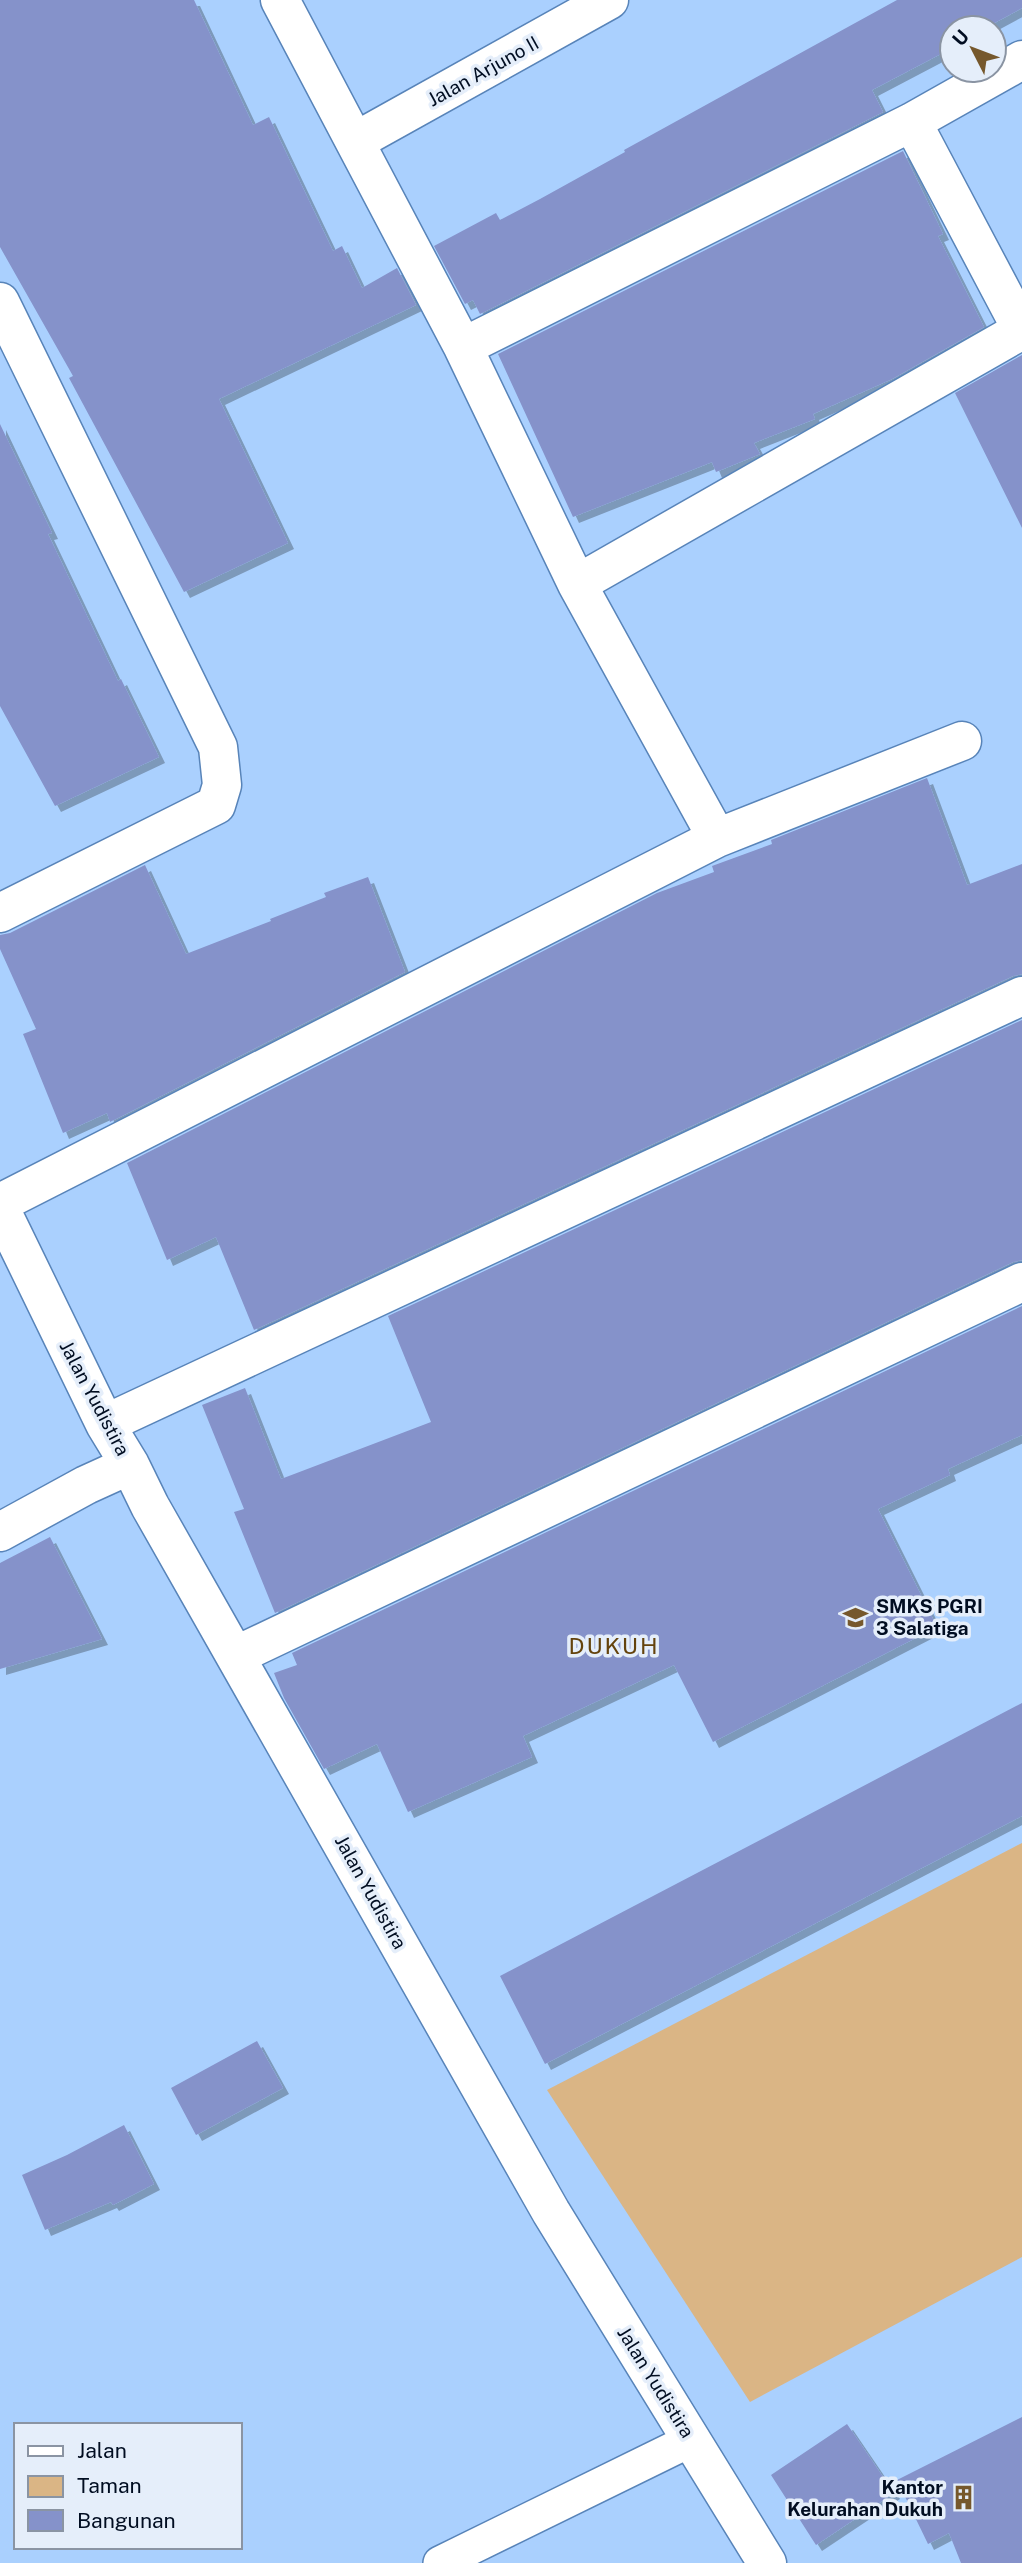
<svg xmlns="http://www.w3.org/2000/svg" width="1022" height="2563" font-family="'Public Sans',sans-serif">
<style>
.green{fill:#dab585}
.building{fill:#8592ca;filter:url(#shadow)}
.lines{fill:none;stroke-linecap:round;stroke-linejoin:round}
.lane-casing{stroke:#5884b9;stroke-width:36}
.street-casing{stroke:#5884b9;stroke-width:41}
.lane{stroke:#fff;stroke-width:33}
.street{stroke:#fff;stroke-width:38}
.labels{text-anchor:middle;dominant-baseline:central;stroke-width:7;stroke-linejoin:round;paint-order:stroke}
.street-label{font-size:19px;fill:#010d21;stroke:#e5eefa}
.poi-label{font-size:19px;font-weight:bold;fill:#010d21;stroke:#e5eefa;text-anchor:start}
.quarter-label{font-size:23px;letter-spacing:2px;fill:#64430d;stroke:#e5eefa}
</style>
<defs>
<filter id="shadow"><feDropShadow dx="6" dy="6" stdDeviation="0" flood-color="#0004"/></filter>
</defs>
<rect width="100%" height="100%" fill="#aad0fe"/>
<!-- green -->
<path class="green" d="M1022 1843V2257L750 2402 547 2090Z"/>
<!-- building -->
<path class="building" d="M0 0H194L253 125 269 117 333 251 342 246 362 288 397 268 416 305 219 399 288 543 184 592 69 378 73 376 0 247Z
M897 0H1022V8L985 28H952V48L872 90 883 112 480 314 473 300 465 304 434 246 496 213 500 220 540 199 625 152 624 150Z
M903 151 943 234 938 236 984 327 892 379 813 414 815 419 754 443 760 454 716 472 712 462 573 517 498 354Z
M1022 355V528L955 393Z
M0 424 52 533 48 534 118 681 121 679 159 757 55 806 0 706Z
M927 778 967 885 1022 864V974L1013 976 254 1330 216 1237 167 1260 127 1163 657 893 714 872 712 866 772 844 771 840Z
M145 865 186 954 271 921 270 919 326 897 324 893 368 877 405 972 110 1122 107 1113 63 1133 23 1034 36 1029 0 949V935L10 933Z
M1022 1020V1260L1013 1262 275 1613 234 1512 244 1509 202 1405 245 1388 281 1479 431 1422 388 1316Z
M1022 1306V1435L948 1469 950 1475 878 1509 937 1627 713 1742 674 1665 523 1736 532 1757 408 1812 377 1744 324 1769 284 1698 274 1673 297 1665 292 1653Z
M50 1537 102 1639 0 1669V1563Z
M1022 1703V1816L545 2064 500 1976Z
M257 2041 283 2088 196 2135 171 2088Z
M124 2125 154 2184 113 2205 111 2202 45 2230 22 2175 67 2155Z
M1022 2417V2563H961L949 2533 928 2544 897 2480Z
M847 2424 894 2493 816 2545 771 2475Z"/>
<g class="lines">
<defs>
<path id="lane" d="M440 2563 691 2440"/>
<path id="street" d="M912 122 1022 330
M356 141 609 0
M0 302 218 747 222 785 216 805 0 913
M463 347 912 122 1022 60
M577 584 1022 330
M717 838 962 741
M0 1203 717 838 577 584 463 347 280 0
M0 1208 105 1424 130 1465 150 1506 551 2212 767 2563
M105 1424 1022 996
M0 1532 86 1485 130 1465
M237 1655 1022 1282"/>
</defs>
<!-- lane casing -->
<use href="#lane" class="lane-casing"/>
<!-- street casing -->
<use href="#street" class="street-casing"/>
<!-- lane -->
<use href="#lane" class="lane"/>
<!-- street -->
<use href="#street" class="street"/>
</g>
<!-- icons -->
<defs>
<symbol id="school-bare" viewBox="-9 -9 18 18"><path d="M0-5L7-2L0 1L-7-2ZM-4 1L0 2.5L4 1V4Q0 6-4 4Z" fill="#76582c" stroke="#e5eefa" stroke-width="2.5" paint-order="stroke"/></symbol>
<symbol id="building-bare" viewBox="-9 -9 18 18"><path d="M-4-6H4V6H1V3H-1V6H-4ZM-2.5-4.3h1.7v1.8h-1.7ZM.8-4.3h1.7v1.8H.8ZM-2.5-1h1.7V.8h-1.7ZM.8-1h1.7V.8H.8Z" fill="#76582c" stroke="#e5eefa" stroke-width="2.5" paint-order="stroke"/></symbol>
</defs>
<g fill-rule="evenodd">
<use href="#school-bare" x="838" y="1600" width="35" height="35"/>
<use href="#building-bare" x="946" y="2480" width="35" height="35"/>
</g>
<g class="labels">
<!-- street labels -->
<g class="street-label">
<text transform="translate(483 71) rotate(-29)">Jalan Arjuno II</text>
<text transform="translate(95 1398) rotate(62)">Jalan Yudistira</text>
<text transform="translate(371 1892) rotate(61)">Jalan Yudistira</text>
<text transform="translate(656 2382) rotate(58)">Jalan Yudistira</text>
</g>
<!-- poi labels -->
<g class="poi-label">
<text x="876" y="1606">SMKS PGRI<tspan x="876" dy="22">3 Salatiga</tspan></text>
<text x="943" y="2487" text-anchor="end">Kantor<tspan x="943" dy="22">Kelurahan Dukuh</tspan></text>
</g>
<!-- quarter labels -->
<g class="quarter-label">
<text x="614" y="1645">DUKUH</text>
</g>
</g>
<!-- legend -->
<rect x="14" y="2423" width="228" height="126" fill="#e5eefa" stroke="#8a94a3" stroke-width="2"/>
<rect x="28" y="2446" width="35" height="10" fill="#ffffff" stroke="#8a94a3" stroke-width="2"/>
<text x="77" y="2458" font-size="21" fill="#010d21">Jalan</text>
<rect x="28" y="2476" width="35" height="21" fill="#dab585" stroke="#8a94a3" stroke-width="2"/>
<text x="77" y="2493" font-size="21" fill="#010d21">Taman</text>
<rect x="28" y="2510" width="35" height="21" fill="#8592ca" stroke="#8a94a3" stroke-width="2"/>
<text x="77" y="2528" font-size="21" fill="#010d21">Bangunan</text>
<!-- north arrow -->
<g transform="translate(973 49) rotate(312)"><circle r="33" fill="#e5eefa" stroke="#8a94a3" stroke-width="2"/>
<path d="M0-5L12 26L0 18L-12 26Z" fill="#76582c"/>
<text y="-10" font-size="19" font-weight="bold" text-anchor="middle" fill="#010d21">U</text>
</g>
</svg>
